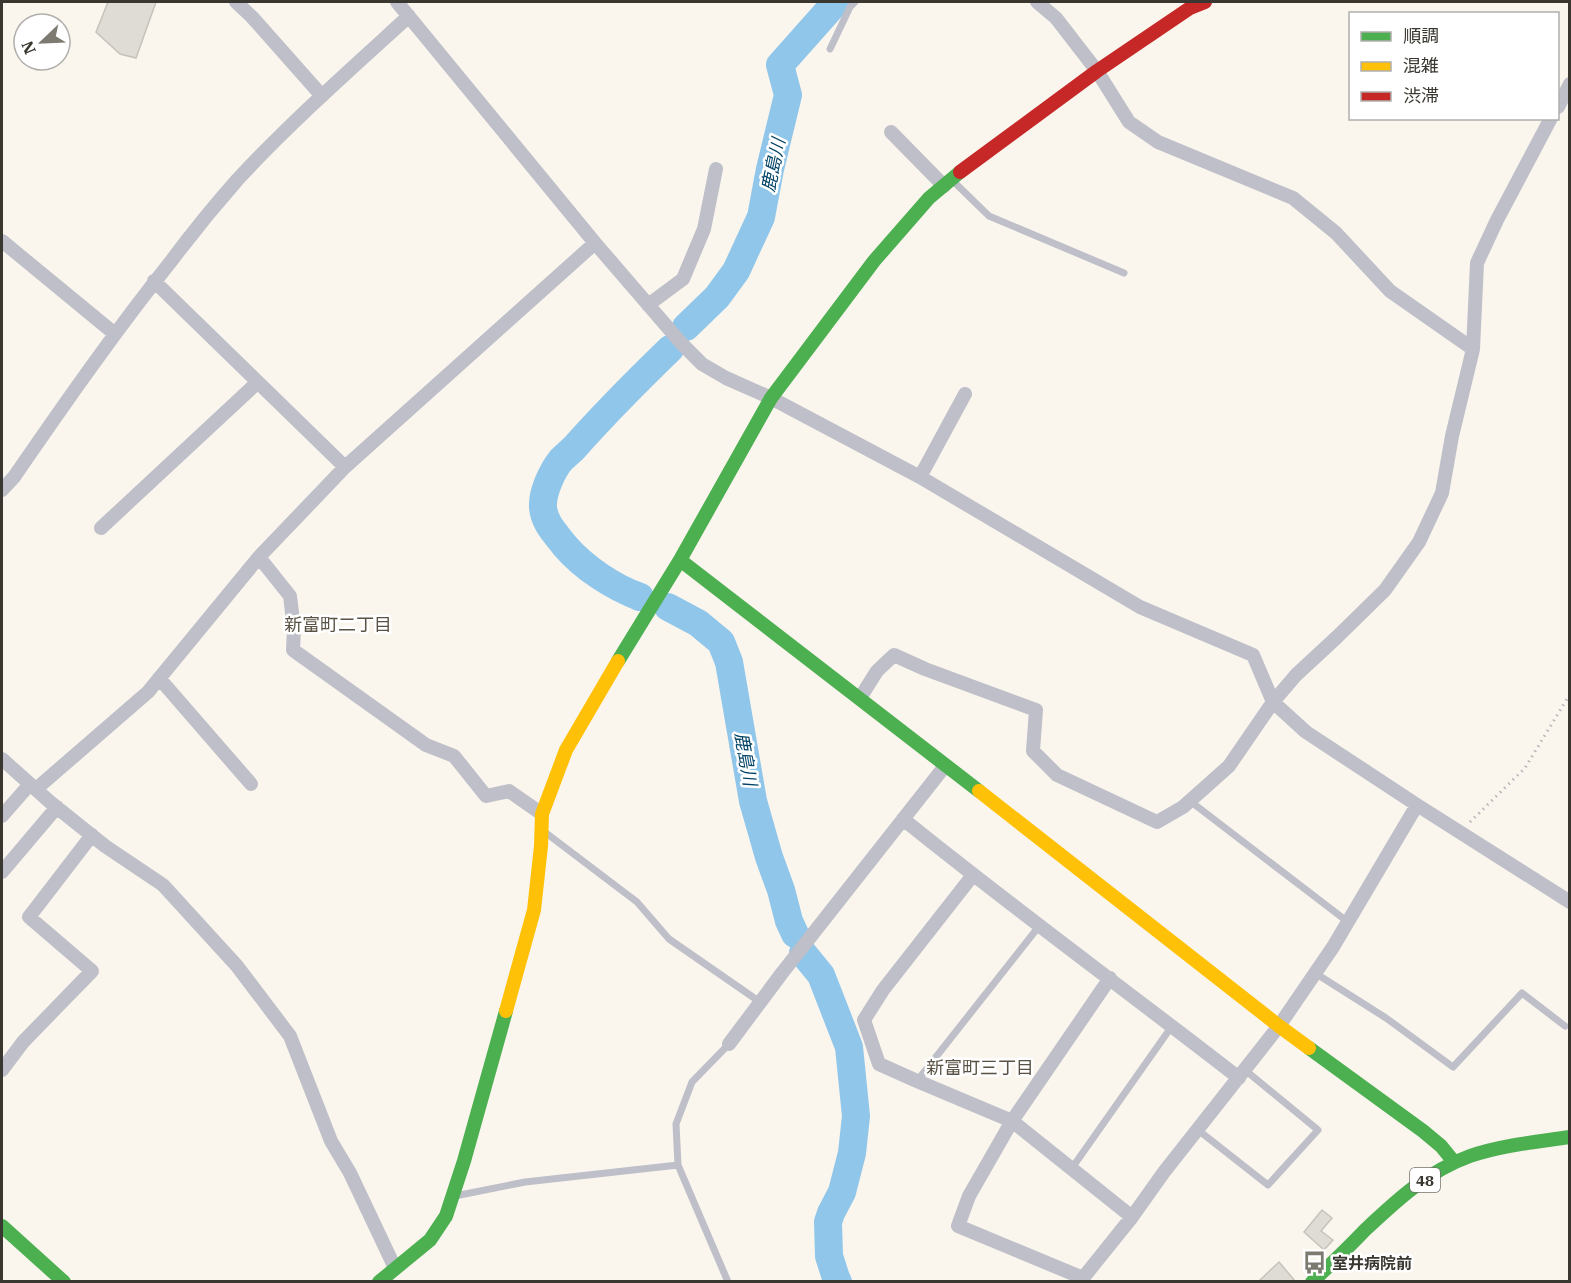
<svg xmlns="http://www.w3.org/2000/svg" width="1571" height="1283" font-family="'IBM Plex Serif','Noto Sans JP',serif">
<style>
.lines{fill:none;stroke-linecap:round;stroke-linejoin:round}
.river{stroke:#90c6ea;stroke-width:28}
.building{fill:#dfdcd5;stroke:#c6c2bc;stroke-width:1.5}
.path{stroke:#b7b6ba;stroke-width:3;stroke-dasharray:1.5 4.5;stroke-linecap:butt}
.lane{stroke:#bebfc8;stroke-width:7}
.street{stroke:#bebfc8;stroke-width:14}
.fast{stroke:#4caf50;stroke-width:14}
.slow{stroke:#ffc107;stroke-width:14}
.jam{stroke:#c62828;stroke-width:14}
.labels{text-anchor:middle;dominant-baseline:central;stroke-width:5;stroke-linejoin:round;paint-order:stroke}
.shield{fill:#fff;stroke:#75736e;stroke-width:1.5}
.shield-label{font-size:15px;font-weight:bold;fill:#3a3730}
.poi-label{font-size:16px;font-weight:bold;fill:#3a3730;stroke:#fff;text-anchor:start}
.water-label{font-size:18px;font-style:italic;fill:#004265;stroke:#fff}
.neighbourhood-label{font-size:18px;fill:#5a5244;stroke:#fff}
</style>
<rect width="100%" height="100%" fill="#faf6ee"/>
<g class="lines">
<!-- river -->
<path class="river" d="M686 327 717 297 736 271 761 217 770 169 788 95 780 65 836 2
M640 597C613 587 584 568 565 546 556 534 544 523 543 507 542 493 552 471 561 460 565 456 570 452 574 448 605 413 637 381 670 349
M668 607 698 623 721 642 729 662 753 801 769 857 781 890 789 921 795 934
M803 953 821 975 849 1047 856 1116 852 1153 842 1192 831 1213 828 1222 829 1256 836 1278 838 1282"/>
</g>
<!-- building -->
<path class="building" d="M108 2H156L136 58 120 54 96 32Z
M1322 1210 1332 1218 1321 1231 1333 1240 1324 1250 1304 1232Z
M1279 1262 1295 1281H1259Z"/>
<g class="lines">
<!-- path -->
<path class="path" d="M1470 822 1525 768 1570 694"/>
<!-- lane -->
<path class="lane" d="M830 49 850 7 855 2
M953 181 989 216 1124 273
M1190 801 1348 922
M546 833 637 902 669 939 760 1002
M1315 973 1386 1018 1453 1067 1522 993 1565 1026
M917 1081 1040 925
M1198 1130 1268 1185 1318 1130 1245 1070
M1072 1168 1172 1026
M455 1196 525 1182 678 1165
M728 1282 678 1165 676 1124 692 1082 729 1044"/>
<!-- street -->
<path class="street" d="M236 2 252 17 322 96
M397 2 595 243 682 344 702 364 726 378 771 398 920 477 1140 607 1253 655 1273 702 1306 732 1417 805 1570 902
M1037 2 1056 18 1097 71 1129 122 1158 142 1293 198 1336 233 1390 291 1473 349
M1558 107 1570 84
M891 132 944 186
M2 241 115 334
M154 281 345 467
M648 305 683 279 704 229 716 169
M920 477 965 394
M2 490 14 477C65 403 116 330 172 260 193 232 215 205 238 179 292 121 351 69 409 16
M101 528 258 382
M159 678 251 784
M860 698 877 671 894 655 925 669 1036 710 1033 751 1057 775 1157 822 1183 807 1229 766 1273 702 1296 675 1337 637 1385 590 1419 542 1442 493 1452 436 1473 349 1477 263 1497 220 1551 118
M2 759 50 802 105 846 163 885 237 966 290 1036 331 1141 350 1173 395 1268
M36 789 148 692 259 557
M542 814 509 791 486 796 454 756 426 745 293 650 294 629 290 596 259 557 345 467 595 243
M2 816 30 784
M903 819C1013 908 1127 991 1239 1078
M2 872 57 807
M973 875 883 990 864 1020 879 1064 917 1081 1012 1121 1132 1217
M1110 978 1012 1121 969 1196 958 1226 1083 1278 1132 1217 1164 1172 1279 1026 1333 947 1417 805
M729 1044 782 973 945 766
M2 1070 23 1042 92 971 29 917 92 835"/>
<!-- fast -->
<path class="fast" d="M680 560 979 791
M618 661 680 560 771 398 874 261 929 198 960 172
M1309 1048 1423 1131 1441 1146 1454 1162
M2 1226 64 1282
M379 1282 430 1240 446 1216 464 1161 506 1011
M1312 1282C1330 1265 1348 1248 1365 1230 1397 1200 1428 1171 1470 1156 1502 1145 1537 1142 1570 1137"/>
<!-- slow -->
<path class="slow" d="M979 791 1279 1026 1309 1048
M506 1011 534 910 541 846 542 814 566 750 618 661"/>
<!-- jam -->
<path class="jam" d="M960 172 1097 71 1190 8 1205 2"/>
</g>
<!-- icons -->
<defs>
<symbol id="bus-bare" viewBox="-9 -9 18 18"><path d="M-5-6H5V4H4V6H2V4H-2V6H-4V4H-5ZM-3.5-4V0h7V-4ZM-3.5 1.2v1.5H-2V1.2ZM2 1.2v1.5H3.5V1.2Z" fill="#7d7a72" stroke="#fff" stroke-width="2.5" paint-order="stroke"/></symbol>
</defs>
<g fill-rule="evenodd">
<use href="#bus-bare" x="1298" y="1246" width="33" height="33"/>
</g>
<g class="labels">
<!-- shield labels -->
<rect class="shield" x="1410" y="1168" width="30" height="24" rx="4.5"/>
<g class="shield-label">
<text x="1425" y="1180">48</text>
</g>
<!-- poi labels -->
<g class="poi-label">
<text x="1332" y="1263">室井病院前</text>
</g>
<!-- water labels -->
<g class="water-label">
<text transform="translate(773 165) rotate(-78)">鹿島川</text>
<text transform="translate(746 759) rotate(80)">鹿島川</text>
</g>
<!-- neighbourhood labels -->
<g class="neighbourhood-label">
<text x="338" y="624">新富町二丁目</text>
<text x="980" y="1067">新富町三丁目</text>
</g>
</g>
<!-- border -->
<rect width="1571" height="1283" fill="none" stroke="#3a3730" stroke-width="6"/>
<!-- legend -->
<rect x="1349" y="12" width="210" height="108" fill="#ffffff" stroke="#b0afac" stroke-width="1.5"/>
<rect x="1361" y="32" width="30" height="9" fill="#4caf50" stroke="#b0afac" stroke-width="1.5"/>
<text x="1403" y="42" font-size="18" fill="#3a3730">順調</text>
<rect x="1361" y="62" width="30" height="9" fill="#ffc107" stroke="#b0afac" stroke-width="1.5"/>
<text x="1403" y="72" font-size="18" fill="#3a3730">混雑</text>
<rect x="1361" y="92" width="30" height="9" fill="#c62828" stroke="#b0afac" stroke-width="1.5"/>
<text x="1403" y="102" font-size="18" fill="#3a3730">渋滞</text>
<!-- north arrow -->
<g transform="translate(42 42) rotate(247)"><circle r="28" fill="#ffffff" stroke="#b0afac" stroke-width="1.5"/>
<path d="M0-4.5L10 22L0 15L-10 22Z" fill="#7d7a72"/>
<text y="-9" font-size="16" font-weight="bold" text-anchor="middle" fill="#3a3730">N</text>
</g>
</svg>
